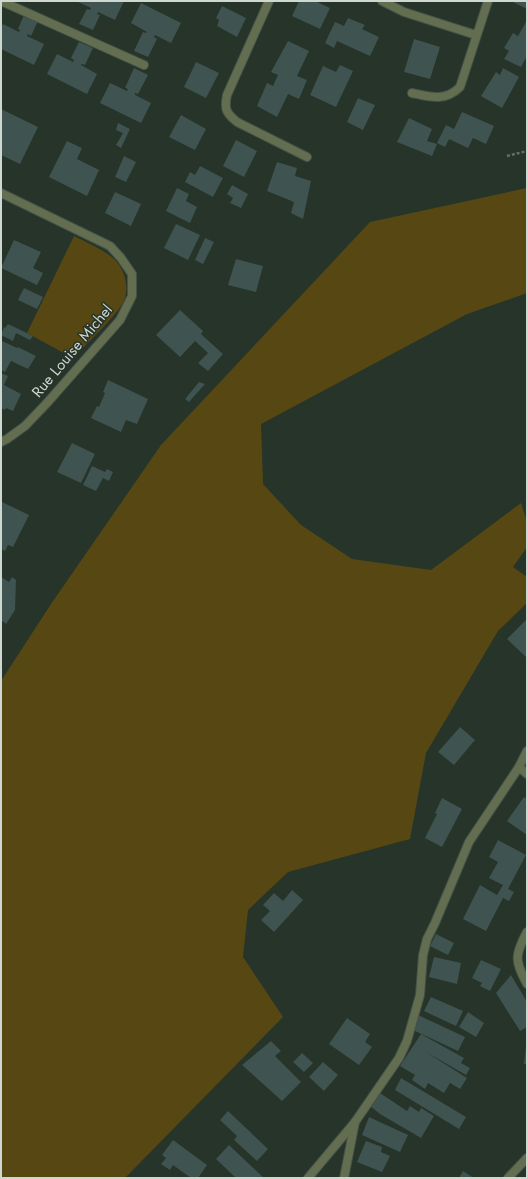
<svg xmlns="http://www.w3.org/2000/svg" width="528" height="1179" font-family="Jost,sans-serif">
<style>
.green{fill:#574813}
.building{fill:#3f5350}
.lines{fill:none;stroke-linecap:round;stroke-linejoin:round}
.minor-casing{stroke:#445148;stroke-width:10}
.tertiary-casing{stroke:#445148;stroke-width:10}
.path{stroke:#626e66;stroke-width:2.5;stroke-dasharray:3 2;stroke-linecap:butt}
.minor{stroke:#636e50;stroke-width:8}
.tertiary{stroke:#636e50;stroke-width:8}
.labels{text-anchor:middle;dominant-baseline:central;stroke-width:3;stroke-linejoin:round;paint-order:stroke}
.street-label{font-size:15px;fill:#ced7d0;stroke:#26342a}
</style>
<rect width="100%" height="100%" fill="#26342a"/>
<!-- green -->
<path class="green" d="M527 188V293L467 314 261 424 263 484 301 525 352 559 431 570 521 503 527 522V547L513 567 527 577V603L498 631 426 753 410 839 288 872 248 910 243 957 283 1017 125 1178H1V681L51 604 161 445 370 222Z
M74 236C87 243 103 249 114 259 124 268 129 285 125 298 122 311 84 346 73 358L27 333Z"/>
<!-- building -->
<path class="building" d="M76 1H124L115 20 98 12 97 14 100 15 93 30 79 24 87 9 90 10 91 8Z
M299 1H315L330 8 320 29 292 16Z
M511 1H527V9Z
M141 3 181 23 171 43 155 35 154 37 157 39 148 57 134 51 143 32 146 33 147 32 131 23Z
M222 6 246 18 237 37 217 26 219 20 216 18Z
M24 15 38 21 31 36 28 34 27 36 44 44 34 65 1 49V28L3 24 19 32 20 30 18 29Z
M348 18 365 25 362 29 379 37 370 56 337 41 334 48 325 43 335 22 344 26Z
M527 20V56L521 67 504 59 509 51 504 48 513 33 518 36Z
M414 39 440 47 430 79 404 72Z
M288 41 309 51 297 76 307 80 299 99 288 94 277 117 257 106 267 83 273 86 278 75 271 72Z
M79 42 93 48 85 65 82 64 81 65 97 74 87 94 47 74 57 54 73 62 74 60 71 58Z
M196 62 219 73 206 98 184 87Z
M340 65 353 71 336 107 310 95 323 66 336 72Z
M134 68 148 75 138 94 135 93V95L151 103 141 123 100 103 110 83 127 91 128 89 125 88Z
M503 68 519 77 502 108 481 96 496 72 500 75Z
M358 98 375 105 363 130 347 122Z
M1 109 38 127 20 164 1 155Z
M462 112 494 126 486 144 473 138 468 148 449 139 445 147 437 143 446 125 454 129Z
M181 115 206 129 195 150 169 137Z
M409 118 432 129 427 141 437 144 432 156 397 142Z
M118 123 130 129 121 148 116 145 123 133 116 130Z
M236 140 257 151 244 177 223 166Z
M67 141 82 148 77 159 99 170 87 196 49 177Z
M124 156 136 162 126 182 115 177Z
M277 162 297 168 295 176 311 181 303 219 291 213 294 202 267 191Z
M200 166 223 178 213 197 185 182 190 172 195 175Z
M232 185 248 194 241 208 230 203 233 198 227 194Z
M177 188 189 194 186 201 197 207 190 223 166 211Z
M115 192 141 204 131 226 105 213Z
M176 224 200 235 188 260 164 248Z
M205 238 214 242 203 264 195 260Z
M14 240 41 252 33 268 43 273 37 285 1 268Z
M236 259 263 266 256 292 228 285Z
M24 288 43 297 37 309 18 300Z
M180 310 203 331 201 334 223 354 208 371 198 363 208 353 195 341 180 357 156 335Z
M8 324 33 336 30 340 16 333 13 341 1 335 4 327 5 328Z
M2 341 17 348 18 347 36 356 28 369 11 361 5 372 1 370V344Z
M1 373 8 376 4 385 21 394 13 411 6 408 5 410 1 408Z
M108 380 148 399 137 424 126 420 121 432 91 418 97 406 99 407 105 393 103 392Z
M199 382 205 384 189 402 185 399Z
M72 443 95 454 81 483 57 472Z
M92 466 105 472 107 469 113 472 109 481 103 478 96 491 83 485Z
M2 502 29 515 13 547 8 545 5 551 1 549V505Z
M1 577 9 582 12 577 16 580 15 610 6 624 1 620Z
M527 619V658L507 639Z
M460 727 475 740 454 765 438 752Z
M524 797 527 799V835L507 821Z
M442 798 462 809 442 847 425 838 437 814 435 813Z
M498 840 526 855 508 889 514 892 509 901 503 898 486 931 463 919 480 885 497 895 503 885 489 878 498 862 489 857Z
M292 890 303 900 274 932 261 920 270 911 263 905 274 893 283 901Z
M436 934 454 943 448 955 430 946Z
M434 957 461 963 457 984 429 977Z
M481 960 501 969 490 991 480 986 482 983 472 978Z
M511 975 527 1002V1027L520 1031 496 993Z
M431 997 463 1011 456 1026 424 1011Z
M468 1012 484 1023 476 1037 459 1027Z
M416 1014 465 1037 458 1051 413 1030Z
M347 1018 370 1034 365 1042 372 1047 359 1065 329 1044Z
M421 1034 464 1058 461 1063 470 1068 466 1075 426 1052 467 1078 460 1089 450 1083 444 1093 428 1083 425 1089 412 1080 415 1075 400 1066Z
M271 1041 281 1051 275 1056 301 1082 282 1101 242 1065Z
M526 1046H527V1064H524Z
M302 1053 313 1063 304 1072 293 1062Z
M323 1062 338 1075 324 1091 309 1077Z
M401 1078 466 1117 459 1129 395 1090Z
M380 1093 407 1111 410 1106 419 1112 421 1108 434 1116 421 1138 380 1114 370 1106Z
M228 1111 268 1149 257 1161 234 1140 237 1136 220 1120Z
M369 1117 408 1135 400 1152 362 1135Z
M173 1140 207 1165 198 1178H191L173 1165 170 1170 161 1164 166 1158 162 1155Z
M366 1141 382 1147 381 1152 390 1156 382 1172 357 1162Z
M229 1145 249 1164 264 1178H236L216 1159Z
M463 1171 474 1178H459Z"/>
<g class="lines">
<defs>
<path id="minor" d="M1 1 144 65
M269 1 227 95C224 109 226 113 237 122L307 157
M382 1 404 12 476 35
M412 93C430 97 445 102 460 87L488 1
M1 193 110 246 121 258 132 274V296L120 320 47 403 25 426 7 439 1 442
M519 767 527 774
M527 932C514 956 515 961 527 984
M344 1178 355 1122
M508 1178 527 1158"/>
<path id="tertiary" d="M308 1178 355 1122 399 1058 407 1041 420 995 423 955 427 939 435 923 469 842 519 767 527 751"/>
</defs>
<!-- minor casing -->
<use href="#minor" class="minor-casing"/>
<!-- tertiary casing -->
<use href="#tertiary" class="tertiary-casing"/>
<!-- path -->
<path class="path" d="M507 156 527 151"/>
<!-- minor -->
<use href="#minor" class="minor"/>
<!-- tertiary -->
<use href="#tertiary" class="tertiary"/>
</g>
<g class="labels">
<!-- street labels -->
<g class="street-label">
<text transform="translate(72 351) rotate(-50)">Rue Louise Michel</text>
</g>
</g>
<!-- border -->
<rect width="528" height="1179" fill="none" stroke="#ced7d0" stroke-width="4"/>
</svg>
